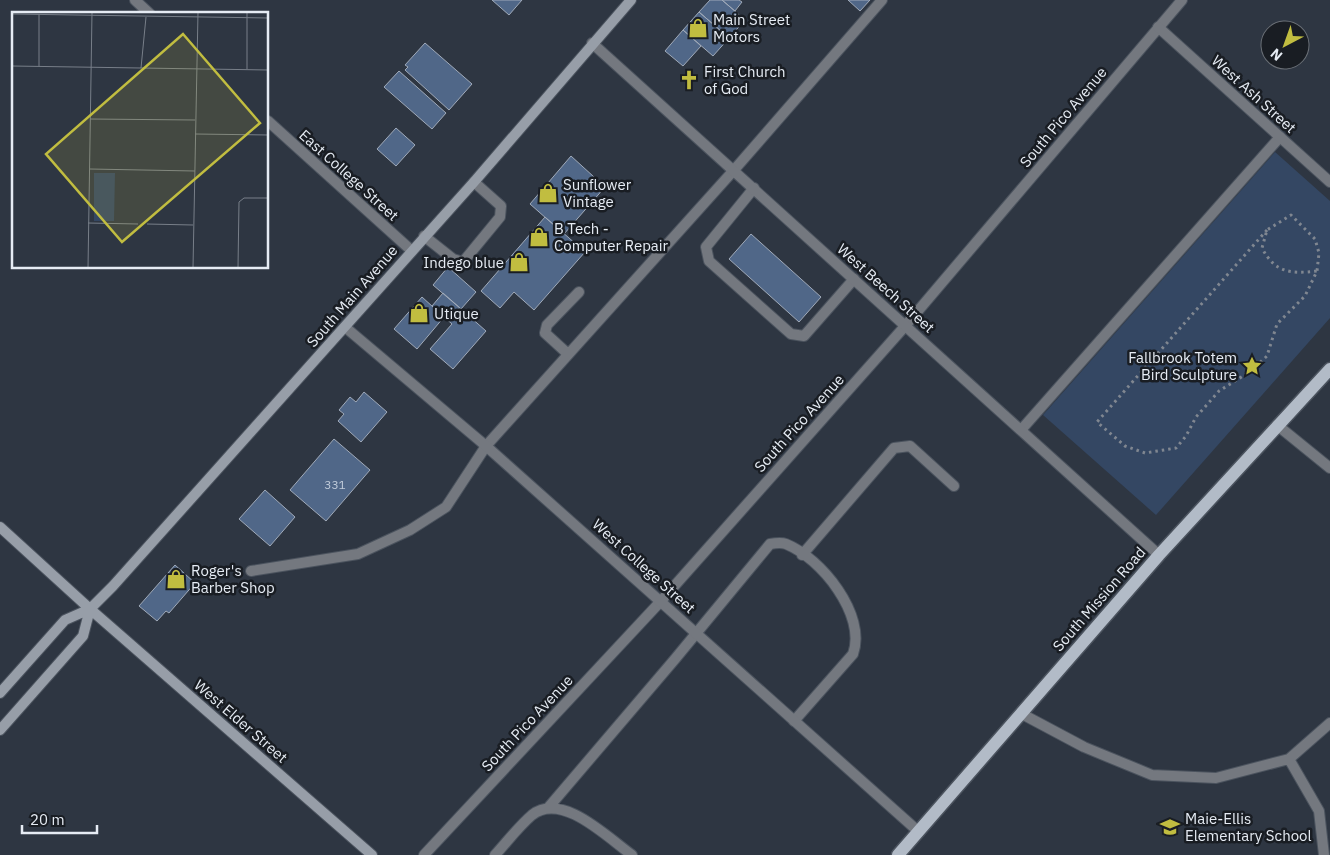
<svg xmlns="http://www.w3.org/2000/svg" width="1330" height="855" font-family="'IBM Plex Sans',sans-serif">
<style>
.green{fill:#344763}
.building{fill:#506788;stroke:#a0aab9}
.lines{fill:none;stroke-linecap:round;stroke-linejoin:round}
.lane-casing{stroke:#4b535e;stroke-width:12}
.street-casing{stroke:#4b535e;stroke-width:12}
.secondary-casing{stroke:#4b535e;stroke-width:12}
.primary-casing{stroke:#4b535e;stroke-width:15}
.path{stroke:#808791;stroke-width:3;stroke-dasharray:2.5 4;stroke-linecap:butt}
.lane{stroke:#74787f;stroke-width:10}
.street{stroke:#74787f;stroke-width:10}
.secondary{stroke:#979ea8;stroke-width:10}
.primary{stroke:#b2bbc7;stroke-width:12}
.labels{text-anchor:middle;dominant-baseline:central;stroke-width:5;stroke-linejoin:round;paint-order:stroke}
.number-label{font-size:12px;fill:#c0cbd9}
.poi-label{font-size:15px;fill:#e6ecf4;stroke:#191d23;text-anchor:start}
.street-label{font-size:15px;fill:#e6ecf4;stroke:#191d23}
.inset-road{fill:none;stroke:#787f89;stroke-width:1}
.view{fill:#c1bd40;fill-opacity:0.15;stroke:#c1bd40;stroke-width:2.5}
.inset-edge{fill:none;stroke:#e6ecf4;stroke-width:2.5}
</style>
<rect width="100%" height="100%" fill="#2e3642"/>
<!-- green -->
<path class="green" d="M1275 152 1330 201V318L1156 515 1043 415Z"/>
<!-- building -->
<path class="building" d="M492 0H522L509 15Z
M710 0H722L745 20 729 38 699 12Z
M722 0H739L742 2 735 11Z
M848 0H870L860 11Z
M699 12 729 38 713 56 683 30Z
M683 30 701 46 683 66 665 51Z
M425 43 472 84 449 110 405 70 408 67 405 65Z
M399 71 446 113 432 129 384 87Z
M396 128 415 145 396 166 377 149Z
M571 156 605 187 564 234 530 204Z
M545 217 585 252 534 310 514 292 500 308 481 291Z
M751 234 821 297 799 322 729 259Z
M448 267 476 292 461 309 433 285Z
M443 293 486 331 453 369 430 349 452 324 432 306Z
M422 297 444 317 417 349 394 329Z
M364 392 387 412 361 442 338 421 344 414 339 410 350 397 356 402Z
M334 439 370 470 326 521 290 490Z
M265 490 295 517 270 546 239 519Z
M175 565 195 583 169 613 166 611 157 621 139 606Z"/>
<g class="lines">
<defs>
<path id="lane" d="M754 188 706 247 709 261 791 334 804 336 854 279
M424 236 453 259 463 262 500 217 501 206 474 182
M568 354 545 333 547 325 579 292
M1277 425 1330 468
M1021 430 1280 137
M802 555 894 448 910 446 954 486
M251 571 358 554 410 530 446 507 486 446 734 170 882 0
M1022 714 1084 747 1152 775 1216 778 1289 759 1330 723
M1289 759 1319 811 1324 855
M548 808 675 659 770 544C775 543 781 542 786 544 821 558 867 615 853 654L794 721
M424 855 661 601 906 325 1182 0
M495 855C507 842 518 827 532 815 562 791 608 838 632 855"/>
<path id="street" d="M135 0 150 14
M1158 27 1330 182
M592 43 1159 555
M268 121 412 251
M345 327 486 446 919 832"/>
<path id="secondary" d="M0 527 90 609 372 855
M0 693 65 620 90 609 113 586 474 182 631 0
M0 730 83 636 90 609"/>
<path id="primary" d="M898 855 1159 555 1330 369"/>
</defs>
<!-- lane casing -->
<use href="#lane" class="lane-casing"/>
<!-- street casing -->
<use href="#street" class="street-casing"/>
<!-- secondary casing -->
<use href="#secondary" class="secondary-casing"/>
<!-- primary casing -->
<use href="#primary" class="primary-casing"/>
<!-- path -->
<path class="path" d="M1267 230 1097 422 1125 446 1145 453 1176 448 1186 436 1196 417 1219 391 1251 371 1267 356 1277 324 1305 296 1317 271 1319 253 1315 239 1291 215 1267 230 1262 248C1275 273 1291 274 1317 271"/>
<!-- lane -->
<use href="#lane" class="lane"/>
<!-- street -->
<use href="#street" class="street"/>
<!-- secondary -->
<use href="#secondary" class="secondary"/>
<!-- primary -->
<use href="#primary" class="primary"/>
</g>
<!-- icons -->
<defs>
<symbol id="shop-bare" viewBox="-9 -9 18 18"><path d="M-5-2.5h2.3a2.7 3.5 0 0 1 5.4 0H5L5.5 6h-11ZM-1.5-2.5h3a1.5 2.3 0 0 0-3 0Z" fill="#c1bd40" stroke="#191d23" stroke-width="2.5" paint-order="stroke"/></symbol>
<symbol id="church-bare" viewBox="-9 -9 18 18"><path d="M-1.2-6h2.4v3.5h3.3v2.4h-3.3V6h-2.4V-.1h-3.3v-2.4h3.3Z" fill="#c1bd40" stroke="#191d23" stroke-width="2.5" paint-order="stroke"/></symbol>
<symbol id="sight-bare" viewBox="-9 -9 18 18"><path d="M0-6L1.8-2.2L6-1.7L2.9 1.2L3.7 5.4L0 3.3L-3.7 5.4L-2.9 1.2L-6-1.7L-1.8-2.2Z" fill="#c1bd40" stroke="#191d23" stroke-width="2.5" paint-order="stroke"/></symbol>
<symbol id="school-bare" viewBox="-9 -9 18 18"><path d="M0-5L7-2L0 1L-7-2ZM-4 1L0 2.5L4 1V4Q0 6-4 4Z" fill="#c1bd40" stroke="#191d23" stroke-width="2.5" paint-order="stroke"/></symbol>
</defs>
<g fill-rule="evenodd">
<use href="#shop-bare" x="684" y="14" width="28" height="28"/>
<use href="#church-bare" x="675" y="66" width="28" height="28"/>
<use href="#shop-bare" x="534" y="179" width="28" height="28"/>
<use href="#shop-bare" x="525" y="223" width="28" height="28"/>
<use href="#shop-bare" x="505" y="248" width="28" height="28"/>
<use href="#shop-bare" x="405" y="299" width="28" height="28"/>
<use href="#sight-bare" x="1238" y="352" width="28" height="28"/>
<use href="#shop-bare" x="162" y="565" width="28" height="28"/>
<use href="#school-bare" x="1156" y="813" width="28" height="28"/>
</g>
<g class="labels">
<!-- number labels -->
<g class="number-label">
<text x="335" y="484">331</text>
</g>
<!-- poi labels -->
<g class="poi-label">
<text x="713" y="19">Main Street<tspan x="713" dy="17">Motors</tspan></text>
<text x="704" y="71">First Church<tspan x="704" dy="17">of God</tspan></text>
<text x="563" y="184">Sunflower<tspan x="563" dy="17">Vintage</tspan></text>
<text x="554" y="228">B Tech -<tspan x="554" dy="17">Computer Repair</tspan></text>
<text x="504" y="262" text-anchor="end">Indego blue</text>
<text x="434" y="313">Utique</text>
<text x="1237" y="357" text-anchor="end">Fallbrook Totem<tspan x="1237" dy="17">Bird Sculpture</tspan></text>
<text x="191" y="570">Roger's<tspan x="191" dy="17">Barber Shop</tspan></text>
<text x="1185" y="818">Maie-Ellis<tspan x="1185" dy="17">Elementary School</tspan></text>
</g>
<!-- street labels -->
<g class="street-label">
<text transform="translate(1254 94) rotate(42)">West Ash Street</text>
<text transform="translate(1063 117) rotate(-50)">South Pico Avenue</text>
<text transform="translate(349 175) rotate(42)">East College Street</text>
<text transform="translate(886 288) rotate(42)">West Beech Street</text>
<text transform="translate(352 296) rotate(-49)">South Main Avenue</text>
<text transform="translate(799 423) rotate(-48)">South Pico Avenue</text>
<text transform="translate(644 566) rotate(42)">West College Street</text>
<text transform="translate(1099 599) rotate(-49)">South Mission Road</text>
<text transform="translate(241 721) rotate(41)">West Elder Street</text>
<text transform="translate(527 723) rotate(-47)">South Pico Avenue</text>
</g>
</g>
<!-- overview -->
<g transform="translate(12 12)">
<rect width="256" height="256" fill="#2e3642"/>
<path d="M82 161H103L102 209H82Z" fill="#344763"/>
<path class="inset-road" d="M0 2 257 6M0 54 257 58M27 54V2M129 56 134 5M235 57V0M78 107 183 108M183 122 257 123M78 157 183 159M76 211 126 212M135 212 181 213M76 256 80 0M181 256 186 0M226 256 227 190 232 186H257"/>
<path class="view" d="M171 22 248 111 110 230 34 142Z"/>
<rect width="256" height="256" class="inset-edge"/>
</g>
<!-- north arrow -->
<g transform="translate(1285 45) rotate(221)"><circle r="24" fill="#191d23" stroke="#6b7077"/>
<path d="M0-4L9 19L0 12L-9 19Z" fill="#c1bd40"/>
<text y="-8" font-size="14" font-weight="bold" text-anchor="middle" fill="#e6ecf4">N</text>
</g>
<!-- scale -->
<path d="M22 825v8h75v-8" fill="none" stroke="#e6ecf4" stroke-width="2.5"/>
<text x="30" y="825" font-size="15" fill="#e6ecf4" stroke="#191d23" stroke-width="4" paint-order="stroke">20 m</text>
</svg>
